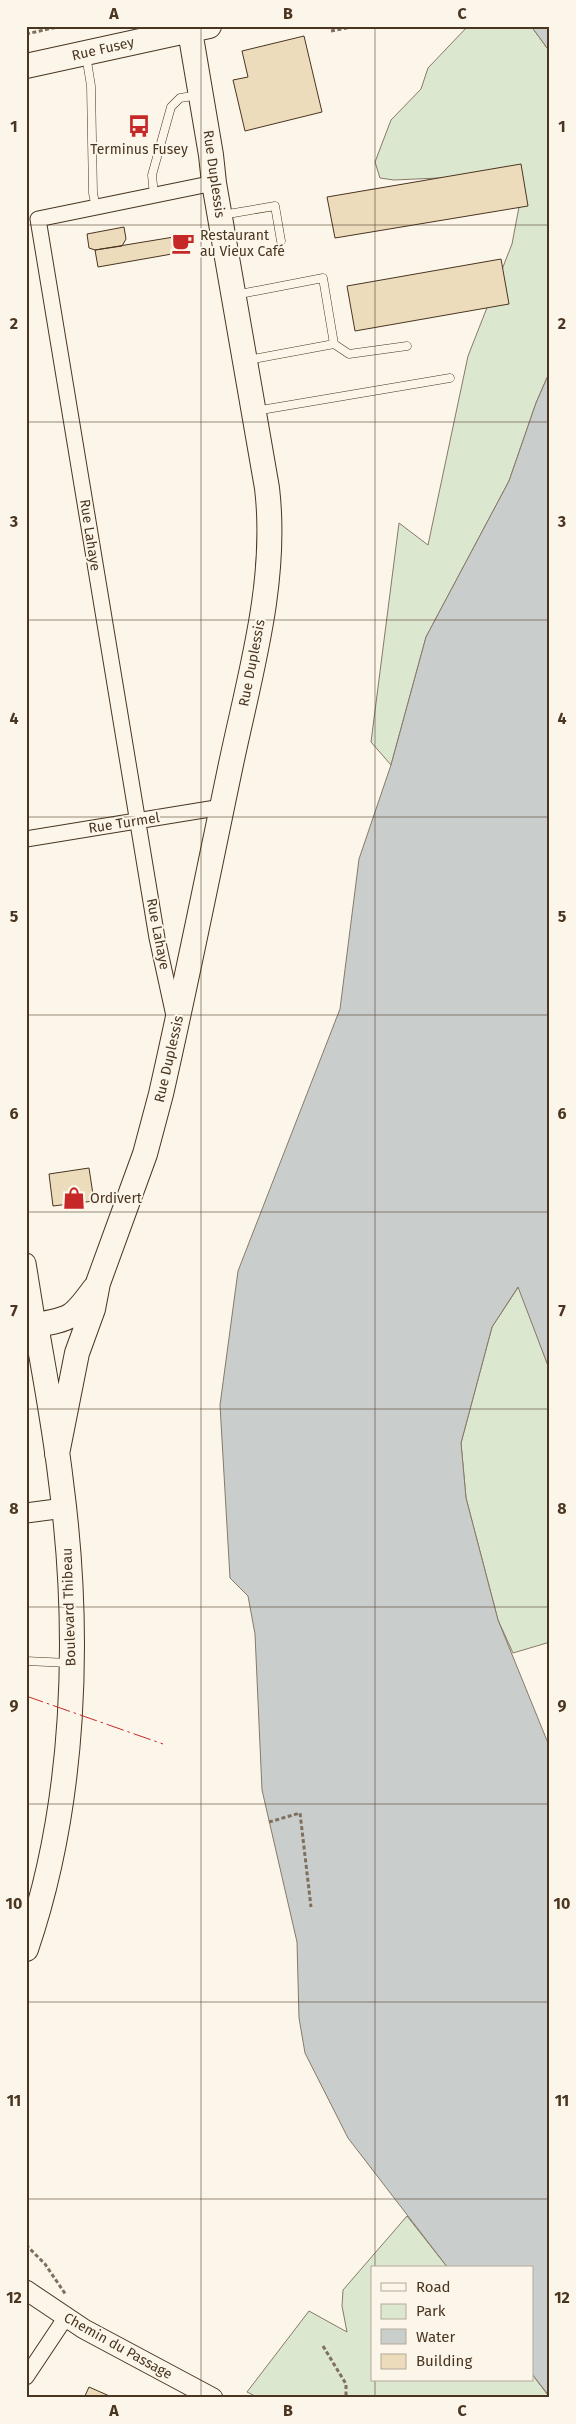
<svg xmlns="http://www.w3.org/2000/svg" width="576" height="2424" font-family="'Fira Sans',sans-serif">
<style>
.green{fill:#dce7d0;stroke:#887966}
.water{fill:#c9cecd;stroke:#887966}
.building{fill:#ecdcbc;stroke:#4a3520}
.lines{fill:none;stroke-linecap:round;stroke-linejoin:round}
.service-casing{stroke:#4a3520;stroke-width:9}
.minor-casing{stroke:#4a3520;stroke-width:17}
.tertiary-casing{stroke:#4a3520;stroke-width:21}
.primary-casing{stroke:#4a3520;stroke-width:26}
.path{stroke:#7f6f5c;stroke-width:3;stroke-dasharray:4 2.5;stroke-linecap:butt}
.service{stroke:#fbf6e9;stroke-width:8}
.minor{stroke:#fbf6e9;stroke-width:15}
.tertiary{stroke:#fbf6e9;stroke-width:19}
.primary{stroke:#fbf6e9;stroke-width:24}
.power{stroke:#c62828;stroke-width:1;stroke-dasharray:18 4 2.5 4;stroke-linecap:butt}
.grid{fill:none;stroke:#4a3520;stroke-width:1;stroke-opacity:0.55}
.labels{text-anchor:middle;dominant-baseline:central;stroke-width:4;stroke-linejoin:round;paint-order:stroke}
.street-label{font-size:14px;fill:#4a3520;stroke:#fbf6e9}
.poi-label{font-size:14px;fill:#4a3520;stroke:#fbf6e9;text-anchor:start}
.neatline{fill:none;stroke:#4a3520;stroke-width:2}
.grid-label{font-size:16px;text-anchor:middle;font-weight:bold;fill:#4a3520}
</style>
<rect width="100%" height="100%" fill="#fbf6e9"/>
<!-- green -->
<path class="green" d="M468 26H531L550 52V371L536 403 509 481 426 637 391 765 371 742 399 523 428 545 468 356 512 244 519 207 505 175 394 180 380 178 375 162 391 120 421 89 428 68Z
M519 1286 550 1371V1642L513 1653 498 1620 466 1498 461 1443 492 1327Z
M407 2216 448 2268H372V2380H532V2374L550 2398H259L247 2392 309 2311 347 2332 342 2306 343 2290Z"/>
<!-- water -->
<path class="water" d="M531 26H550V52Z
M550 371V1371L518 1287 492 1327 461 1443 466 1498 498 1620 550 1748V2397L532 2374V2268H448L348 2138 305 2053 299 2018 297 1942 262 1790 255 1634 248 1596 230 1578 220 1405 238 1271 340 1009 359 859 391 765 426 637 509 481 536 403Z"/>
<!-- building -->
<path class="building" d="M304 36 322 112 245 131 233 80 248 77 242 51Z
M521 164 528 206 335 238 327 197Z
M124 227 126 239 122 246 95 250 89 248 87 234Z
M186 235 189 251 98 267 95 250Z
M501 259 509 304 355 331 347 286Z
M89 1168 94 1201 53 1206 49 1174Z
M89 2387 114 2398H84Z"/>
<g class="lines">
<defs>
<path id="service" d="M86 55 91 86 93 193 96 208
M154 195 152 175 171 107 180 98 199 95
M222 215 275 206 281 241
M235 295 323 278 334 344 248 360
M334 344 349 354 407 346
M255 411 450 378
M26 1661 69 1663"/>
<path id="minor" d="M26 839 222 807
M174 1016 157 938 38 219 214 183
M26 2377 66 2317"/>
<path id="tertiary" d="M26 1263 36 1325
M26 1513 64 1508
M26 2290 84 2329 213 2398"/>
<path id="primary" d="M26 66 209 26
M57 1454 77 1353 93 1309 98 1283 145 1154 161 1094C186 984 208 874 231 764 250 674 278 581 267 488L214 183 211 155 190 31
M26 1949C76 1803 81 1633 61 1482 55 1429 45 1377 36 1325 71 1319 73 1318 94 1289"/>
</defs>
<!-- service casing -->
<use href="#service" class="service-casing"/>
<!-- minor casing -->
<use href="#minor" class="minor-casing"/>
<!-- tertiary casing -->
<use href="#tertiary" class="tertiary-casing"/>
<!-- primary casing -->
<use href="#primary" class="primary-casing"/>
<!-- path -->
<path class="path" d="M331 31 356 26
M26 34 62 26
M269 1822 300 1813 311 1907
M26 2245 45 2264 66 2295
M323 2346 346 2384V2398"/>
<!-- service -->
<use href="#service" class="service"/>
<!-- minor -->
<use href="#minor" class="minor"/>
<!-- tertiary -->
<use href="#tertiary" class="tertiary"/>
<!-- primary -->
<use href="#primary" class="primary"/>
<!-- power -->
<path class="power" d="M26 1696 163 1744"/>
</g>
<!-- grid -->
<path class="grid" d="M201 26V2398M375 26V2268M26 225H550M26 422H550M26 620H550M26 817H550M26 1015H550M26 1212H550M26 1409H550M26 1607H550M26 1804H550M26 2002H550M26 2199H550M375 2380V2398"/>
<!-- icons -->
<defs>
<symbol id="bus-bare" viewBox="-9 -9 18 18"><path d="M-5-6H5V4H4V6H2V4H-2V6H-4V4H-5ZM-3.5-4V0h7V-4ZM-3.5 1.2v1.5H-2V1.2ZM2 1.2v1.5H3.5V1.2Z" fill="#c62828" stroke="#fbf6e9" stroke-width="2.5" paint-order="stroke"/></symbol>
<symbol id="cafe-bare" viewBox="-9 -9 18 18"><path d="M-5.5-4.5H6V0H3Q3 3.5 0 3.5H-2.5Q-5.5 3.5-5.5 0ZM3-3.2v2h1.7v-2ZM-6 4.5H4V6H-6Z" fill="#c62828" stroke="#fbf6e9" stroke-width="2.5" paint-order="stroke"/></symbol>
<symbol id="shop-bare" viewBox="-9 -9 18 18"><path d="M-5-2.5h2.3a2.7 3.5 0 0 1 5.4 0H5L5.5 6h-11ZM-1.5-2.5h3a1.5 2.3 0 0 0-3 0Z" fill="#c62828" stroke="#fbf6e9" stroke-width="2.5" paint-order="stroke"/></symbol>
</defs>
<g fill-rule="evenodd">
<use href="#bus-bare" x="123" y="110" width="32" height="32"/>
<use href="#cafe-bare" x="167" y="227" width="32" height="32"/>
<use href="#shop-bare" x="58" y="1182" width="32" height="32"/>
</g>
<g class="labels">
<!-- street labels -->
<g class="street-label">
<text transform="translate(103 49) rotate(-13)">Rue Fusey</text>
<text transform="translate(214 174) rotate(82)">Rue Duplessis</text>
<text transform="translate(90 535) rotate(81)">Rue Lahaye</text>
<text transform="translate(252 663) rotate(-79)">Rue Duplessis</text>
<text transform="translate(124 823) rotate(-9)">Rue Turmel</text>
<text transform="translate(158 934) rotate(79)">Rue Lahaye</text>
<text transform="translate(169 1059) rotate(-77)">Rue Duplessis</text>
<text transform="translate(69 1607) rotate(-92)">Boulevard Thibeau</text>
<text transform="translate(118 2346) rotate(29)">Chemin du Passage</text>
</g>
<!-- poi labels -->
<g class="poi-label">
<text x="139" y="149" text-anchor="middle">Terminus Fusey</text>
<text x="200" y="235">Restaurant<tspan x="200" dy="16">au Vieux Café</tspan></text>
<text x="90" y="1198">Ordivert</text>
</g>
</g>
<!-- border -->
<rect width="576" height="2424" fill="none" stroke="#fbf6e9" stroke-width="55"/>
<!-- legend -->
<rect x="371" y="2266" width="162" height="115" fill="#fbf6e9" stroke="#b4a999"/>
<rect x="381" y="2283" width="25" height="8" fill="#fbf6e9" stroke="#b4a999"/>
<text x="416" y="2292" font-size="15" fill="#4a3520">Road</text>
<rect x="381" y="2304" width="25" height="15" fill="#dce7d0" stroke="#b4a999"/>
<text x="416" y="2316" font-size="15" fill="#4a3520">Park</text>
<rect x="381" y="2329" width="25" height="15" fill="#c9cecd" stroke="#b4a999"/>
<text x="416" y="2342" font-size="15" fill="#4a3520">Water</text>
<rect x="381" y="2354" width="25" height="15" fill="#ecdcbc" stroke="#b4a999"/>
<text x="416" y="2366" font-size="15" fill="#4a3520">Building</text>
<rect x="28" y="28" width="520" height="2368" class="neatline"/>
<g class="grid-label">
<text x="114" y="19">A</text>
<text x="288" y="19">B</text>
<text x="462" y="19">C</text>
<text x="14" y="132">1</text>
<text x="562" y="132">1</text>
<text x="14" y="329">2</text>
<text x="562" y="329">2</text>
<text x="14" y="527">3</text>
<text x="562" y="527">3</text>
<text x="14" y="724">4</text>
<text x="562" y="724">4</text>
<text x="14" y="922">5</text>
<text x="562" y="922">5</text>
<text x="14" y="1119">6</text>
<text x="562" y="1119">6</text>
<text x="14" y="1316">7</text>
<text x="562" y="1316">7</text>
<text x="14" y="1514">8</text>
<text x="562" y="1514">8</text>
<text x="14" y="1711">9</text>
<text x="562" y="1711">9</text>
<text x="14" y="1909">10</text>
<text x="562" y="1909">10</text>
<text x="14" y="2106">11</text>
<text x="562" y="2106">11</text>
<text x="14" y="2303">12</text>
<text x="562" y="2303">12</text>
<text x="114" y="2416">A</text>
<text x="288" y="2416">B</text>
<text x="462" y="2416">C</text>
</g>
</svg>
